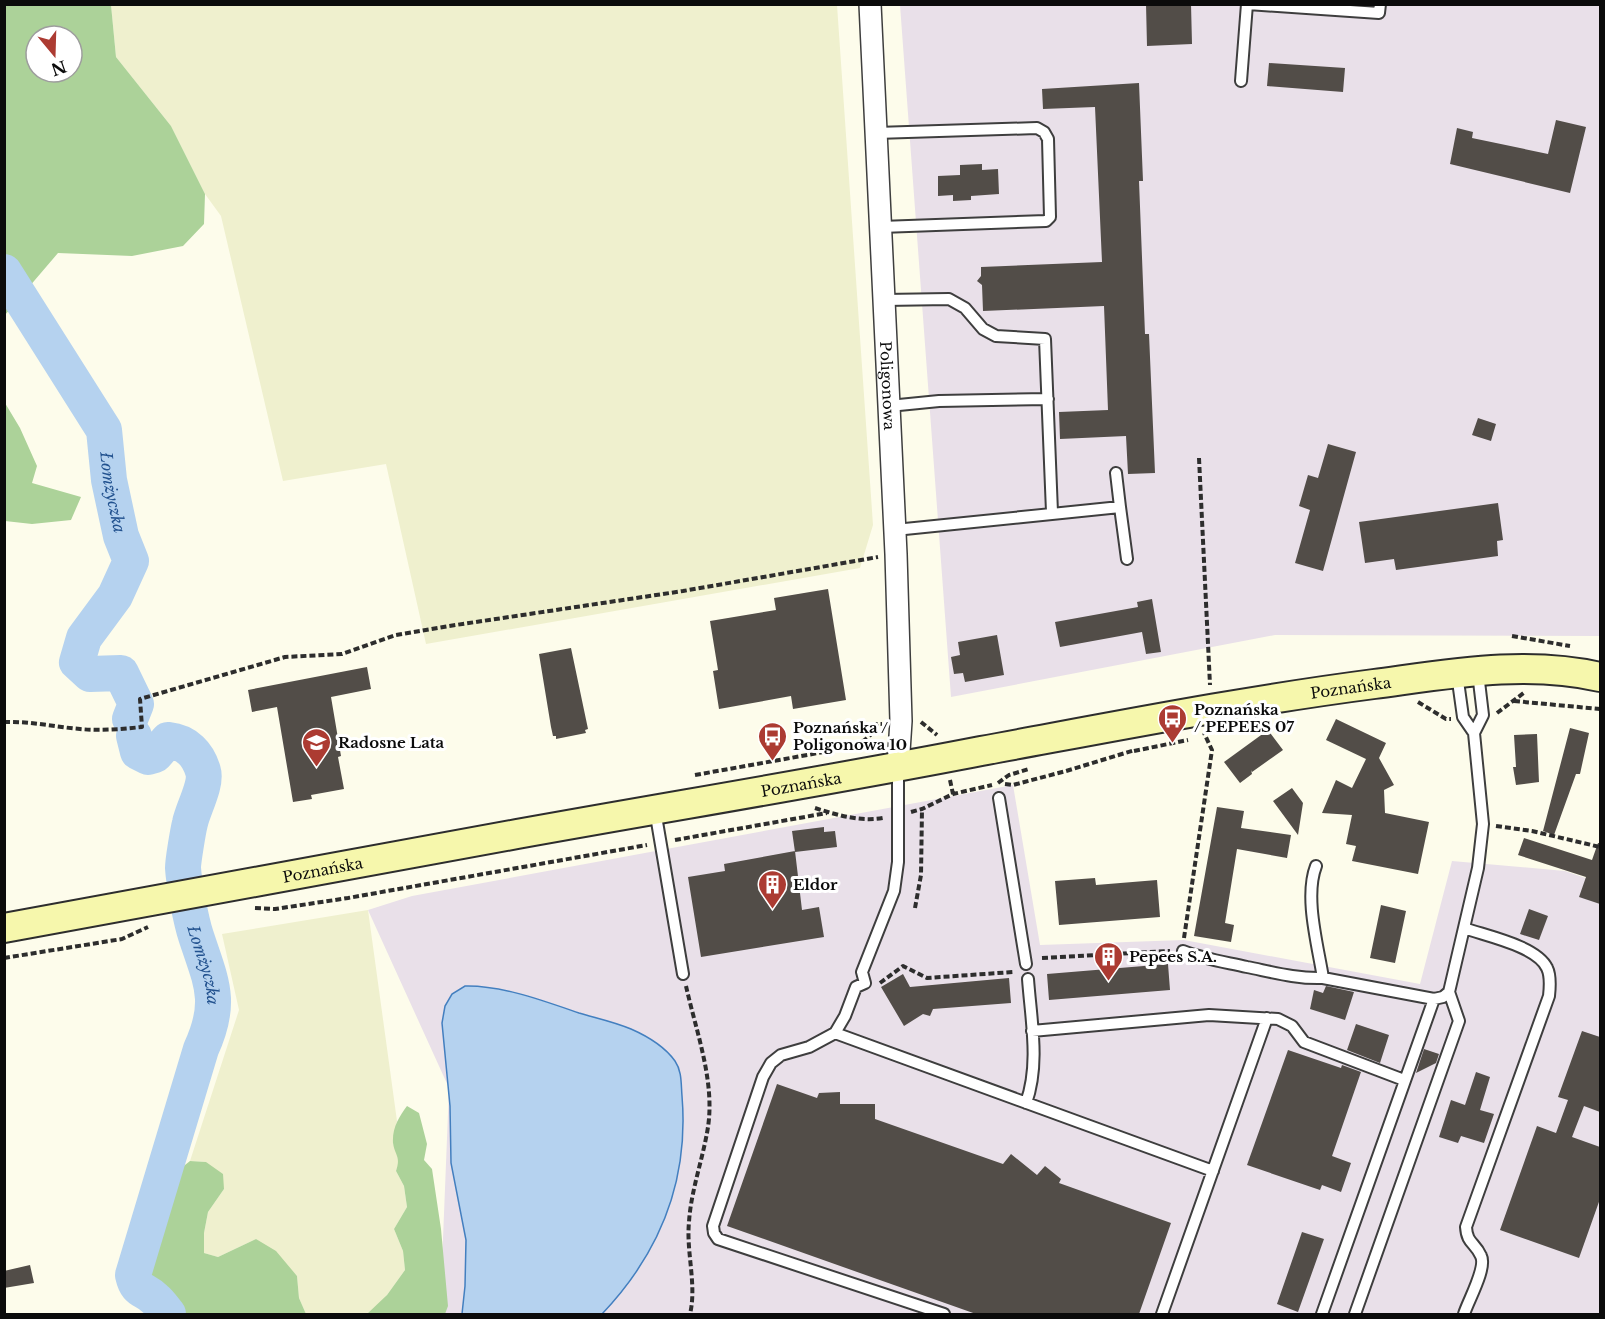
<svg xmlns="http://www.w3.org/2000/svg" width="1605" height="1319" font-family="'Libre Baskerville',serif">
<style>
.industrial{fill:#e9e0e9}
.farmland{fill:#eff0ce}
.forest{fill:#acd299;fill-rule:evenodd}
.water{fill:#b5d2ef;stroke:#437fbf;stroke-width:1.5}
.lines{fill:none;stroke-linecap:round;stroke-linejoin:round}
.river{stroke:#b5d2ef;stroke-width:36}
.building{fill:#524d48}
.service-casing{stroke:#3e3e3e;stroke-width:14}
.minor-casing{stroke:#3e3e3e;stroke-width:24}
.secondary-casing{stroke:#2d2d2d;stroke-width:32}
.path{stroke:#2d2d2d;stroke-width:4;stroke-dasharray:6 3;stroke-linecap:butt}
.service{stroke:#fff;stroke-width:10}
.minor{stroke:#fff;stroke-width:21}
.secondary{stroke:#f6f7ac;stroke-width:28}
.labels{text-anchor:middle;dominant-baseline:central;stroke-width:6;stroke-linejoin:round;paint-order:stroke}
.street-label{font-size:15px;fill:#0b0b0b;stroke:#fff}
.poi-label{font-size:15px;font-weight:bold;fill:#0b0b0b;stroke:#fff;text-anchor:start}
.water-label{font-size:16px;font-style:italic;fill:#22528f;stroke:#fff}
</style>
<rect width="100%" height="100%" fill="#fdfceb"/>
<!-- industrial -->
<path class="industrial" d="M900 5H1600V636L1275 635 951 697Z
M1013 785 1040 945 1184 940 1420 984 1452 861 1565 871 1600 883V1314H440L449 1088 368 910 412 896Z"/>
<!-- farmland -->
<path class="farmland" d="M111 5H837L873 525 860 568 426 644 386 464 283 481 221 216 205 194 171 126 116 57Z
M368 910 397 1121 393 1143 400 1160 396 1171 404 1186 407 1207 394 1229 403 1251 405 1270 387 1295 370 1314H306L299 1298 297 1276 256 1239 218 1257 204 1253V1233L208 1212 224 1189 206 1162 190 1161 239 1010 222 934Z"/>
<!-- forest -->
<path class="forest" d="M5 4 111 5 116 57 171 126 205 194 204 224 183 246 132 256 58 253 5 315ZM36 36H72V72H36Z
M5 403 20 428 37 466 32 483 81 497 71 520 32 524 5 521Z
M407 1106 419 1113 427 1144 424 1160 432 1169 441 1229 448 1306 445 1314H367L387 1295 405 1270 403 1251 394 1229 407 1207 404 1186 396 1171C401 1156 395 1156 393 1143 392 1128 399 1117 407 1106Z
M190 1161 206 1162 223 1174 224 1189 208 1212 204 1233V1253L218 1257 256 1239 276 1251 297 1276 299 1298 306 1314H175C168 1303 144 1285 141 1277 139 1273 141 1267 141 1262L170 1177Z"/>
<!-- water -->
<path class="water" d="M465 986C501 985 544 1001 579 1013 596 1018 615 1022 631 1029 647 1036 665 1047 675 1061 682 1071 681 1084 682 1096 689 1180 660 1253 602 1314H462L465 1286 466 1240 451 1163 450 1106 442 1023 445 1006 452 994Z"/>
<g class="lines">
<!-- river -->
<g class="river">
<path id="s1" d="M4 272 104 430 109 480 121 536 131 561 115 596 84 638 77 662 90 674 121 673 136 704 130 719"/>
<path id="s2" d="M134 736 138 752 148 757 155 755 168 740C187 742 198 754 203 771 207 784 193 809 190 823 188 831 183 861 183 868 184 884 191 921 196 936 211 982 223 1001 201 1049L133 1275C137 1293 144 1288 155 1299 160 1303 164 1309 168 1314"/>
</g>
</g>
<!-- building -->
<path class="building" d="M1146 4H1191L1192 44 1147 46Z
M1269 63 1345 68 1343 92 1267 86Z
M1139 83 1143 181H1139L1145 334H1149L1155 473 1128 474 1126 436 1060 439 1059 412 1108 410 1104 306 983 311 982 285 977 281 981 276V267L1102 262 1095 107 1043 109 1042 89Z
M1556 120 1586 127 1570 193 1450 164 1457 128 1473 132 1472 138 1548 154Z
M982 164V170L998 169 999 194 971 196V200L953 201V195L938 196V176L960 175V165Z
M1478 418 1496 424 1491 441 1472 435Z
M1328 444 1356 452 1323 571 1295 563 1310 510 1299 506 1308 475 1318 478Z
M1498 503 1503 540 1497 541 1498 556 1396 570 1394 559 1365 563 1359 522Z
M828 589 846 700 793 709 791 696 719 709 713 671 718 670 710 621 776 610 774 598Z
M1152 599 1161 652 1146 654 1142 632 1060 647 1055 622 1138 607 1137 602Z
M997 635 1004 675 965 682 963 673 954 674 951 657 960 655 958 642Z
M571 648 588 729 585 730 586 733 556 739V736H553L551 727 539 654Z
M367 667 371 689 331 697 341 756 338 757 344 789 311 795 312 799 293 802 277 707 252 712 248 690Z
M1336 719 1386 743 1379 758 1394 785 1384 790 1385 813 1429 822 1418 874 1352 861 1356 846 1346 844 1352 815 1322 813 1336 780 1352 788 1366 759 1326 740Z
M1570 728 1589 733 1580 774H1576L1554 835 1543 831Z
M1268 730 1283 750 1252 772 1251 770 1252 774 1240 783 1224 762Z
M1537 734 1539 782 1516 785 1513 767H1516L1514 735Z
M1292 788 1303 803 1298 835 1273 801Z
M1217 807 1244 811 1241 828 1291 835 1287 858 1237 849 1225 923 1234 925 1231 942 1194 936Z
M824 827V832L835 831 837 847 795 852 792 831Z
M1524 838 1592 860 1598 843H1600V904L1579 897 1586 877 1518 855Z
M795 851 802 910 819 907 824 937 701 957 688 877 725 871 724 864Z
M1095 878 1096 885 1157 880 1160 917 1059 925 1055 881Z
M1381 905 1406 911 1395 963 1370 958Z
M1529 909 1548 916 1539 940 1520 934Z
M1168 964 1170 990 1049 1000 1047 974Z
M903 974 910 987 1009 978 1011 1003 933 1009 930 1016 923 1014 904 1026 881 987Z
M1326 986 1354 992 1345 1020 1310 1009 1314 990 1323 993Z
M1356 1024 1389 1035 1380 1063 1347 1050Z
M1582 1031 1600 1037V1112L1584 1106 1572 1137 1600 1147V1199L1579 1258 1500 1230 1537 1126 1556 1133 1568 1100 1558 1097Z
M1424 1049 1439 1054 1436 1063 1416 1073Z
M1288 1050 1341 1068 1342 1065 1361 1072 1332 1156 1351 1163 1341 1192 1322 1185 1320 1190 1247 1165Z
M1476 1072 1490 1077 1480 1110 1494 1114 1484 1143 1461 1136 1458 1143 1439 1137 1451 1100 1465 1105Z
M777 1084 817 1098 819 1093 840 1092V1104H875V1119L1003 1164 1011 1154 1037 1175 1045 1166 1061 1179 1059 1183 1171 1223 1139 1314H976L727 1226Z
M1302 1232 1324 1239 1298 1312 1277 1304Z
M30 1265 34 1283 4 1288V1271Z"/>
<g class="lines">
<defs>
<path id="service" d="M1248 4 1379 13 1380 4
M1241 81 1247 4
M876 133 1037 128 1044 132 1048 139 1050 217 1046 221 881 227
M884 300 949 299 965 308 983 329 996 336 1045 339 1052 512
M889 406 939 401 1048 399
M1116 473 1120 507
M895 530 1120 507 1127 559
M1474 733 1483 715 1478 673
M898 767V862L894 891 862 972 865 983 856 987 845 1016 835 1033 809 1047 781 1055 771 1063 763 1077 713 1226 714 1233 718 1239 944 1314
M999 798 1026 964
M655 810 683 974
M1316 866C1304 897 1318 946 1323 978
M1183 951C1204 959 1225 962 1247 967 1272 972 1297 979 1323 978L1434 999 1443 997 1449 992 1478 868 1483 824 1474 733 1463 717 1457 674
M1032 1031 1209 1015 1278 1019 1292 1026 1304 1042 1404 1080
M835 1033 1213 1171
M1026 1103C1040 1064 1031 1020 1028 979
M1162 1314 1267 1018
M1322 1314 1434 999
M1355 1314 1459 1021 1449 992
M1464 1314C1468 1301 1487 1268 1481 1256 1475 1242 1467 1244 1466 1227L1549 996C1550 987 1551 976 1547 968 1537 946 1486 936 1464 928"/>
<g id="minor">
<path id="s3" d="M870 4 896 554 901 721 898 767"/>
</g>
<g id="secondary">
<path id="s4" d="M4 928C175 897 346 865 517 834 672 806 827 781 981 751 1112 727 1243 701 1374 684 1450 674 1525 660 1600 677"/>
</g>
</defs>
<!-- service casing -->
<use href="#service" class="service-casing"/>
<!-- minor casing -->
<use href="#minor" class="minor-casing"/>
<!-- secondary casing -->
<use href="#secondary" class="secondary-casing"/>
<!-- path -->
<path class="path" d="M1199 458 1210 685
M1512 636 1570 646
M1514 701 1600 709
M1418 702 1446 719H1451
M1497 713 1525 692
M4 722C30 721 55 727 80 729 101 731 122 729 142 727L140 699 285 657 342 654 396 635 449 626 683 591 878 557
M921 722 937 735
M1134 751 1188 740
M695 775 852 747C863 742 873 736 877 724H882
M950 780 953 794
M998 783 1009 775 1029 769
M1005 784 1013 785 1066 771 1135 750
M815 808C837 815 860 822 883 818
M911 812 922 809 953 794 992 785
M1496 826 1532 831 1600 847
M675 840 827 813
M255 908 275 909 348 898 647 845
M915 908 921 875 922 809
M1184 938 1212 750 1204 733
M4 958 122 939 148 927
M1042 958 1170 951
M880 983 903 966 927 978 1013 972
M686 986C696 1031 715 1081 708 1127 703 1159 691 1190 689 1222 686 1252 697 1285 690 1314"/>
<!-- service -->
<use href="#service" class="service"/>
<!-- minor -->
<use href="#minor" class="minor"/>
<!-- secondary -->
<use href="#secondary" class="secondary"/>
</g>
<!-- icons -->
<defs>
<symbol id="bus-pin" viewBox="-11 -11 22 30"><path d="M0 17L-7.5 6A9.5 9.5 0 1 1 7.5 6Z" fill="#ac3b32" stroke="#fff"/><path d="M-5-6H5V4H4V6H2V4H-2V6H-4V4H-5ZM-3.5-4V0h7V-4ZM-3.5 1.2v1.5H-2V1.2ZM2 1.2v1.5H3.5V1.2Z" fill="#fff"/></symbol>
<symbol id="school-pin" viewBox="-11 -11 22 30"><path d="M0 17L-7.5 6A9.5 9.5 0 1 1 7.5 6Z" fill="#ac3b32" stroke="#fff"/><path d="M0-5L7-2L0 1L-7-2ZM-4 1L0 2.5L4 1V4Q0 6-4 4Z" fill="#fff"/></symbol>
<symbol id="building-pin" viewBox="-11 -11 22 30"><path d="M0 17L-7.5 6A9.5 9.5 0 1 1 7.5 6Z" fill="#ac3b32" stroke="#fff"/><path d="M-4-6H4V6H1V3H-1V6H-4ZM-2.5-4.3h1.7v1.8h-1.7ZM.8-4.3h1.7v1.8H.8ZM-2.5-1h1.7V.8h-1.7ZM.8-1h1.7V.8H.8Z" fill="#fff"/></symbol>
</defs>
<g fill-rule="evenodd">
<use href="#bus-pin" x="1156" y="702" width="33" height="45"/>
<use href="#bus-pin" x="756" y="720" width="33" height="45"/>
<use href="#school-pin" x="300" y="726" width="33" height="45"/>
<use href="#building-pin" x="756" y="868" width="33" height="45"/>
<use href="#building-pin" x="1092" y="940" width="33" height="45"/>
</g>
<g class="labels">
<!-- street labels -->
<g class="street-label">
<text stroke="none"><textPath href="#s3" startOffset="382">Poligonowa</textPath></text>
<text stroke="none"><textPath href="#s4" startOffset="1368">Poznańska</textPath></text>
<text stroke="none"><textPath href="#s4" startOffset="810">Poznańska</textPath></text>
<text stroke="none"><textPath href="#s4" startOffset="324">Poznańska</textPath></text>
</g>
<!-- poi labels -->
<g class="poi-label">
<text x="1194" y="709">Poznańska<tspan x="1194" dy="17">/ PEPEES 07</tspan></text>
<text x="793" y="727">Poznańska /<tspan x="793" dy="17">Poligonowa 10</tspan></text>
<text x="338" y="742">Radosne Lata</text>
<text x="793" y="884">Eldor</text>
<text x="1129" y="956">Pepees S.A.</text>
</g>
<!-- water labels -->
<g class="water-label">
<text stroke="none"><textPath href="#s1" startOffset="250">Łomżyczka</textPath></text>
<text stroke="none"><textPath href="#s2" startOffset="304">Łomżyczka</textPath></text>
</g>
</g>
<!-- border -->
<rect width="1605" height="1319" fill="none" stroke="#0b0b0b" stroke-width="12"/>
<!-- north arrow -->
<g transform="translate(54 54) rotate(161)"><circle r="28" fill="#ffffff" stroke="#9d9d9d" stroke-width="1.5"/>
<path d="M0-4.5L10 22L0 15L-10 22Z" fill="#ac3b32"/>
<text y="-9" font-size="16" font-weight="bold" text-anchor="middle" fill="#0b0b0b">N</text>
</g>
</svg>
